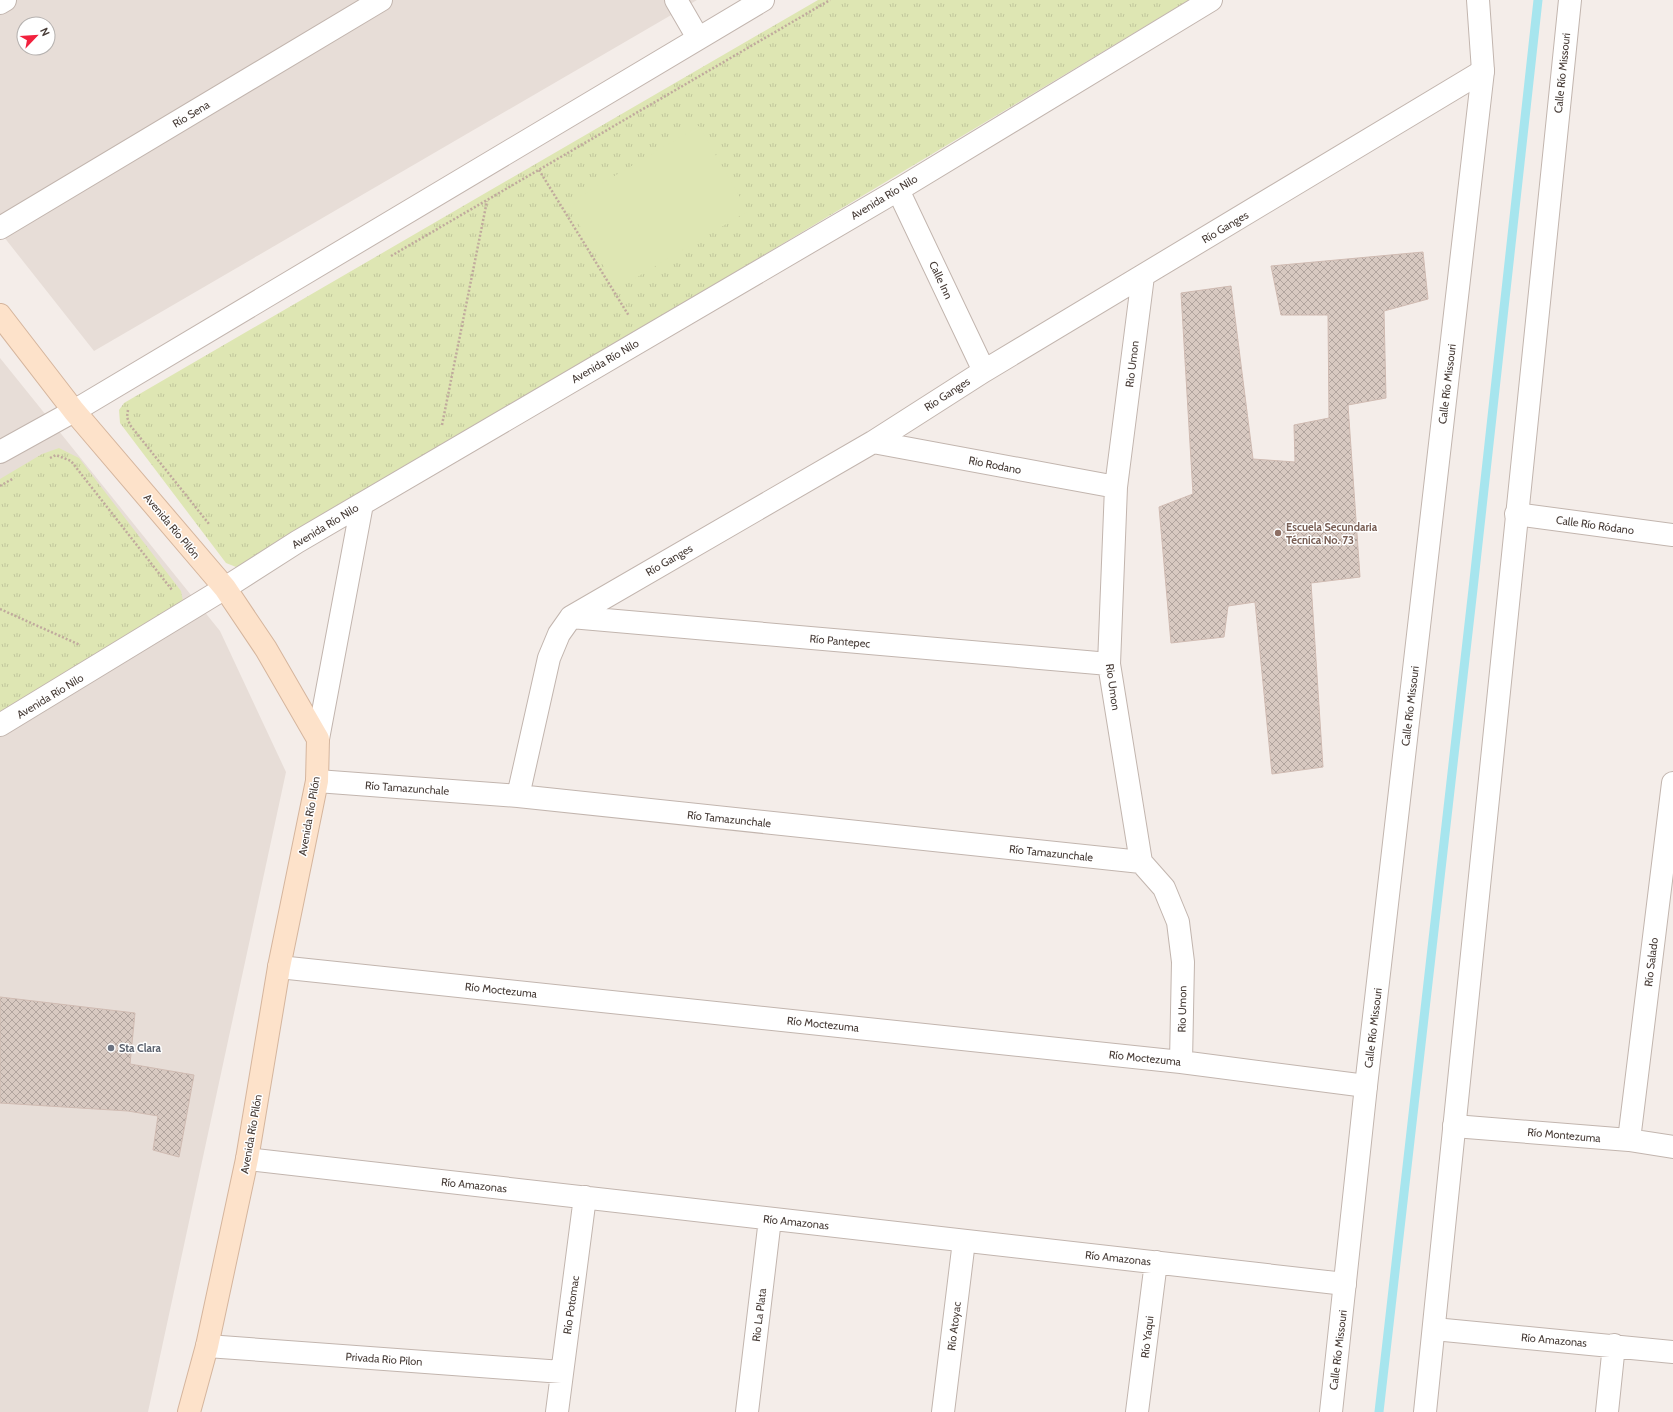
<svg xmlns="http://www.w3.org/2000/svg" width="1673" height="1412" font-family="Cabin,sans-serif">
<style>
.residential{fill:#e7ddd7;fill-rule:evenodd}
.park{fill:url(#park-tufts)}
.garden{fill:#dee6b3}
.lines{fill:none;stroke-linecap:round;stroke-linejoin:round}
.stream{stroke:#a7e5ee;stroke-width:9}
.building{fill:url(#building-cross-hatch);stroke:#d0bbb2}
.minor-casing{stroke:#c2b5ae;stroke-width:24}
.tertiary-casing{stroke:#c2b5ae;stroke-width:24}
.secondary-casing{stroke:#d5b59d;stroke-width:24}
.path{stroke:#c0aa9d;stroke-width:2.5;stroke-dasharray:2 2;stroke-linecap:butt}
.minor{stroke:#fff;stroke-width:22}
.tertiary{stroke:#fff;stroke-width:22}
.secondary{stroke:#fde2ca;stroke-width:22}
.education-dot{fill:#8d6e63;stroke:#fff;stroke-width:1.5}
.worship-dot{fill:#6b7280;stroke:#fff;stroke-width:1.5}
.labels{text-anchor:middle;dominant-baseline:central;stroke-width:3;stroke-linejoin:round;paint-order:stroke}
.street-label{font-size:11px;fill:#473c37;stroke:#fff}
.education-label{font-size:11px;font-weight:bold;fill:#785e54;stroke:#fff;text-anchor:start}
.worship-label{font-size:11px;font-weight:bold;fill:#5b616d;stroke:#fff;text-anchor:start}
</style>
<defs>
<pattern id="park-tufts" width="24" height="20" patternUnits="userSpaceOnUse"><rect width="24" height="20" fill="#dee6b3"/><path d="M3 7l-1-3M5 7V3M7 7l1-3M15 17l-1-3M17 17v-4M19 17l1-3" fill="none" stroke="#c0c69b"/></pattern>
<pattern id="building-cross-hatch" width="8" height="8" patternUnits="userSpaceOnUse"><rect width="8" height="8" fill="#d8c9c1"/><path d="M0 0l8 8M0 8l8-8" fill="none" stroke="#b1a49e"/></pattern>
</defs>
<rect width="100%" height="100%" fill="#f4ede9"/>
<!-- residential -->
<path class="residential" d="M0 0H697L94 351 0 232ZM24 24H48V48H24Z
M0 358 220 631 286 772 148 1412H0Z"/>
<!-- park -->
<path class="park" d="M818 0H1189L247 565 236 567 226 563 120 423 119 410 124 403Z
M59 448 79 458 181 591 183 601 180 608 0 714V479L42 454Z"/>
<!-- garden -->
<path class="garden" d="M699 126 748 211 617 289 567 204Z"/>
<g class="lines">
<!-- stream -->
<path class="stream" d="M1379 1412 1473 589 1538 0"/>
</g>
<!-- building -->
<path class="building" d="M1423 252 1428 299 1384 311 1386 398 1348 405 1360 577 1311 583 1323 767 1272 774 1255 602 1228 606 1224 637 1171 643 1159 507 1193 494 1181 293 1231 286 1253 459 1295 462 1294 425 1329 418 1328 315H1281L1271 266Z
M0 997 135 1013 130 1064 194 1075 179 1157 153 1150 158 1116 128 1111 0 1103Z"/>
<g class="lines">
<defs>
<path id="minor" d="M676 0 698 38
M0 3 5 0
M898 190 984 371
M0 228 381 0
M1143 276 1116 487 1109 664 1141 862 1164 888 1178 922 1183 962 1181 1062
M873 442 1116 487
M1516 514 1673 535
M571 617 1109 664
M317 781 518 796 1141 862
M518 796 549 658 559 634 571 617 873 442 984 371 1483 71
M279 967 1181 1062 1366 1086
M1454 1126 1629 1140 1673 1147
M1629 1140 1673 783
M247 1159 1345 1284
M1434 1329 1673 1352
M207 1346 562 1372
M557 1412 585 1197
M747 1412 770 1219
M943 1412 964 1241
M1137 1412 1156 1262
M1607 1412 1614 1345"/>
<path id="tertiary" d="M0 452 74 411 763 0
M0 725 225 588 297 542 898 190 1211 0
M318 739 362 504
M1331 1412 1366 1086 1483 71 1478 0
M1425 1412 1570 0"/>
<path id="secondary" d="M0 315 74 411 225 588 266 649 318 739 317 781 279 967 247 1159 207 1346 189 1412"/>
</defs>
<!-- minor casing -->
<use href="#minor" class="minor-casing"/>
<!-- tertiary casing -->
<use href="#tertiary" class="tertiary-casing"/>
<!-- secondary casing -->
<use href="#secondary" class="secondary-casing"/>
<!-- path -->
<path class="path" d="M539 170 629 316
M391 256 830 0
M128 410 127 417 130 425 209 524
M442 425 487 201
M50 458 56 455 71 461 172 590
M0 486 14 478
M0 609 80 645"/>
<!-- minor -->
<use href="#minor" class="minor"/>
<!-- tertiary -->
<use href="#tertiary" class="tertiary"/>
<!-- secondary -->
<use href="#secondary" class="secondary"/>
</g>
<!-- markers -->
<circle class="education-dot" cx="1278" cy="533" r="4"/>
<circle class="worship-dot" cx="111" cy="1048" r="4"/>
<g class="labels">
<!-- street labels -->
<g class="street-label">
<text transform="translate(1562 73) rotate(-84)">Calle Río Missouri</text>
<text transform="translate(191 114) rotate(-31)">Río Sena</text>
<text transform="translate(884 197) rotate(-31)">Avenida Río Nilo</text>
<text transform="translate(1225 227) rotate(-31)">Río Ganges</text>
<text transform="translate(941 280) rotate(65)">Calle Inn</text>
<text transform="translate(605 361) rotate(-30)">Avenida Río Nilo</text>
<text transform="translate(1132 364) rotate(-83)">Rio Umon</text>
<text transform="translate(1447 384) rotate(-83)">Calle Río Missouri</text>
<text transform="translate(947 394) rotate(-33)">Río Ganges</text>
<text transform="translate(995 465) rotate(11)">Rio Rodano</text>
<text transform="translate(1595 525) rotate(8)">Calle Río Ródano</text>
<text transform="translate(172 526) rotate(50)">Avenida Río Pilón</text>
<text transform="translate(325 526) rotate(-31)">Avenida Río Nilo</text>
<text transform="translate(669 560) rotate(-30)">Río Ganges</text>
<text transform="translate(840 641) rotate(5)">Río Pantepec</text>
<text transform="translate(1113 687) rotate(82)">Rio Umon</text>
<text transform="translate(50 696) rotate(-31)">Avenida Río Nilo</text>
<text transform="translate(1410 706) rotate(-83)">Calle Río Missouri</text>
<text transform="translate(407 788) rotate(4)">Río Tamazunchale</text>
<text transform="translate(309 816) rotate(-80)">Avenida Río Pilón</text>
<text transform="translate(729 819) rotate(6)">Río Tamazunchale</text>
<text transform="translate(1051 853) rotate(6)">Río Tamazunchale</text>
<text transform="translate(1651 962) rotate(-83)">Río Salado</text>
<text transform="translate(501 990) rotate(6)">Río Moctezuma</text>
<text transform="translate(1182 1009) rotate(-89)">Rio Umon</text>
<text transform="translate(823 1024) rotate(6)">Río Moctezuma</text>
<text transform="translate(1373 1028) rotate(-83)">Calle Río Missouri</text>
<text transform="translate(1145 1058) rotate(6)">Río Moctezuma</text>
<text transform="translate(251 1134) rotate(-80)">Avenida Río Pilón</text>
<text transform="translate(1564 1135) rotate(5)">Río Montezuma</text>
<text transform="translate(474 1185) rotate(6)">Río Amazonas</text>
<text transform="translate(796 1222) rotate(6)">Río Amazonas</text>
<text transform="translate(1118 1258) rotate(6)">Río Amazonas</text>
<text transform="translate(571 1305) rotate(-82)">Río Potomac</text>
<text transform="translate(759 1315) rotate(-83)">Rio La Plata</text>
<text transform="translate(954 1326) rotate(-83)">Río Atoyac</text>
<text transform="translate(1147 1337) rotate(-83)">Río Yaqui</text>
<text transform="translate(1554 1340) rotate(5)">Río Amazonas</text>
<text transform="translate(1338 1350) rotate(-83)">Calle Río Missouri</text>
<text transform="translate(384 1359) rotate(4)">Privada Rio Pilon</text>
</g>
<!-- education labels -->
<g class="education-label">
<text x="1286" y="527">Escuela Secundaria<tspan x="1286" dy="13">Técnica No. 73</tspan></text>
</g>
<!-- worship labels -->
<g class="worship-label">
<text x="119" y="1048">Sta Clara</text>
</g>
</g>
<!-- north arrow -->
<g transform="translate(36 36) rotate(65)"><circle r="19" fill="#ffffff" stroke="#b5b1af"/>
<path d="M0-3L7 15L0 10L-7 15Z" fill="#f2213e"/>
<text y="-6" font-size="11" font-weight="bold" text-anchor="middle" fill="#473c37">N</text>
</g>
</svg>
